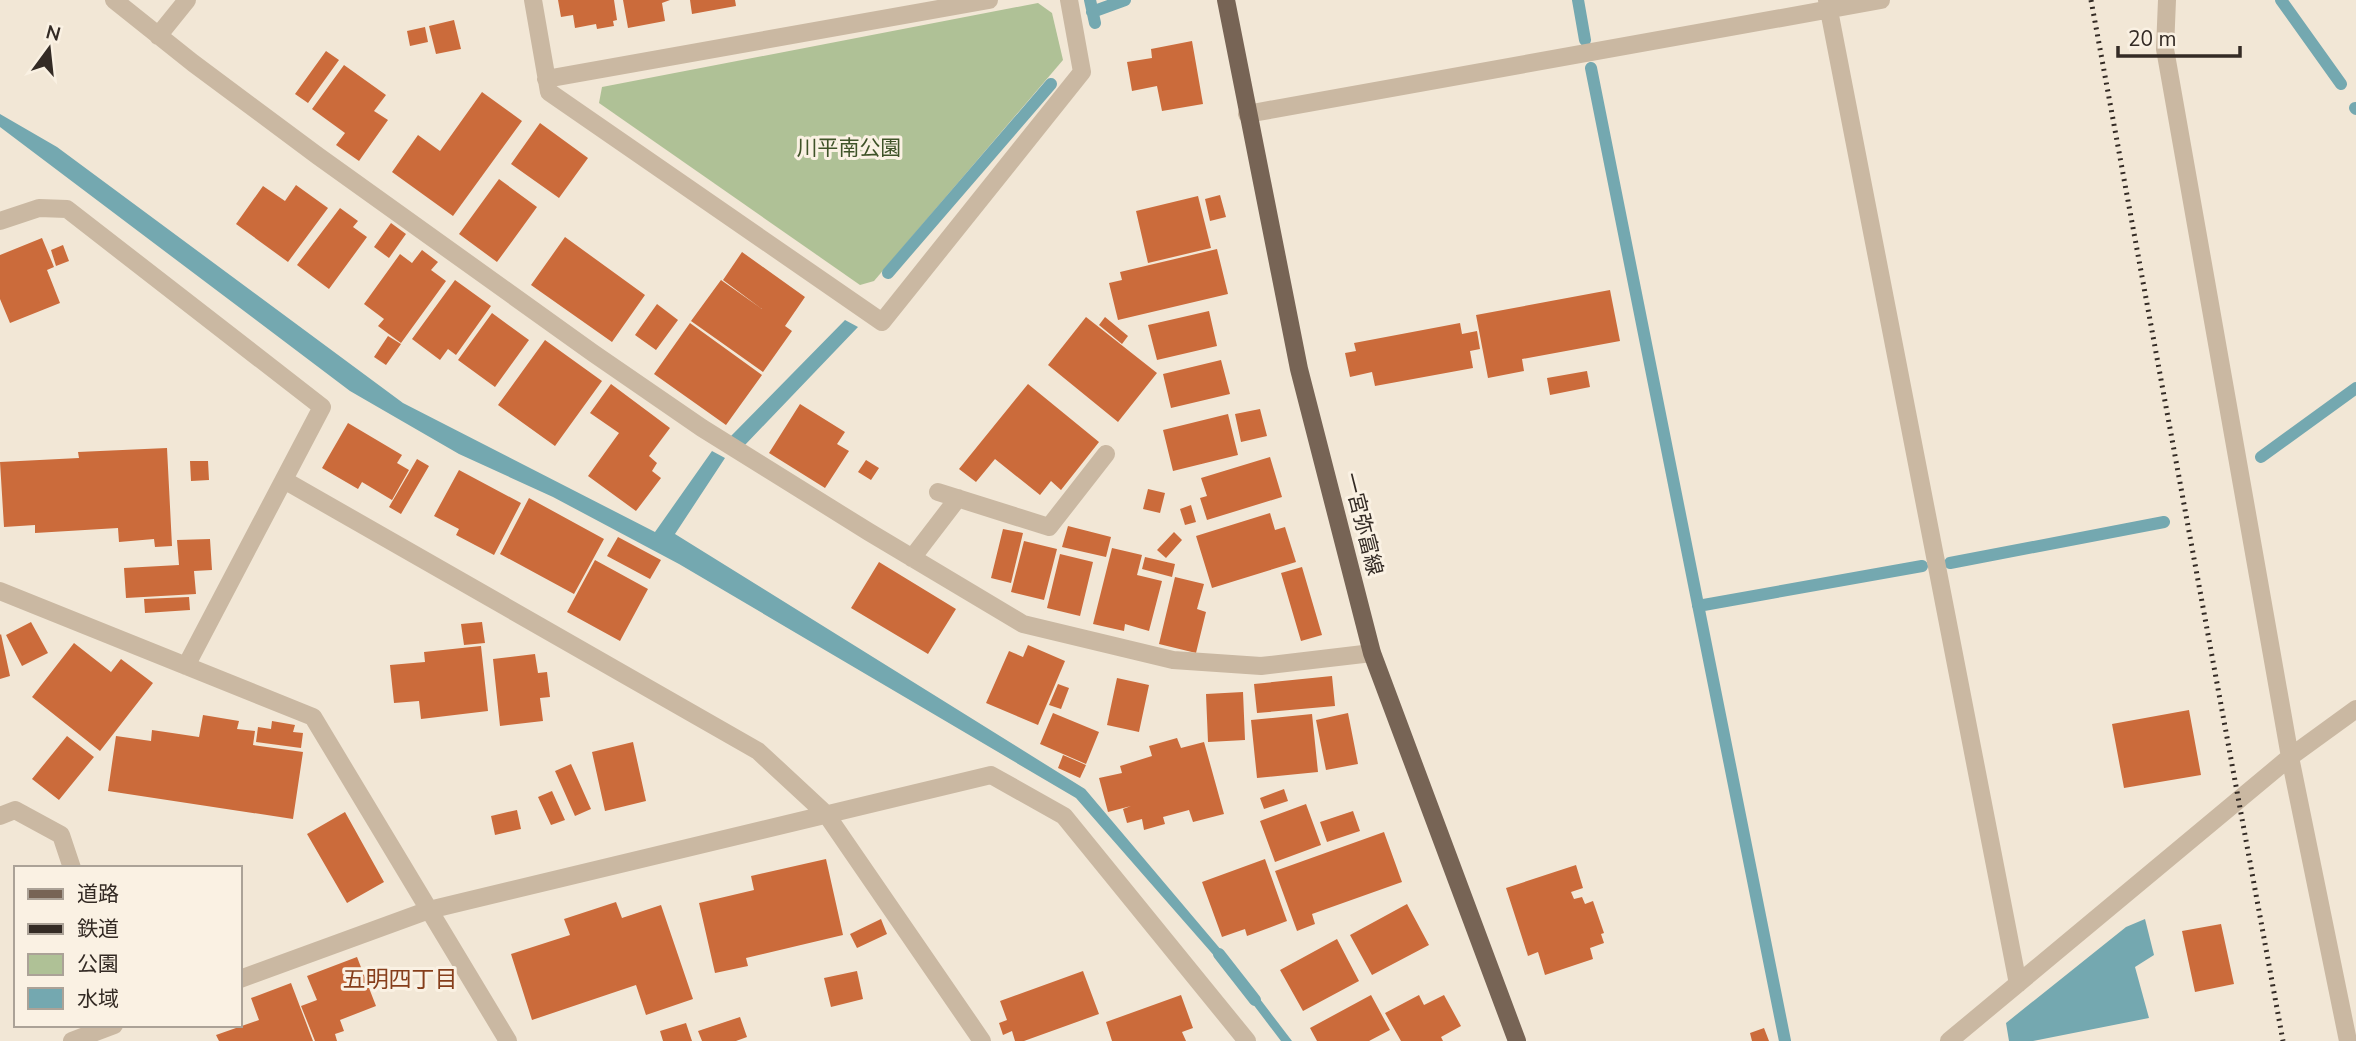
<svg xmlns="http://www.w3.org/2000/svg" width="2356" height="1041" font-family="'Nunito Sans','Noto Sans JP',sans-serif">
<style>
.green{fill:#afc196}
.water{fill:#74a8b0}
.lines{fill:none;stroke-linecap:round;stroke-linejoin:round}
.stream{stroke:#74a8b0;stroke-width:12}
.building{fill:#cb6b3b}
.minor{stroke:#cab8a2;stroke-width:18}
.major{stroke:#776455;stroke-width:18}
.rail{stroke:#342b25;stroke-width:5;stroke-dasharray:2 5;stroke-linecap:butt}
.labels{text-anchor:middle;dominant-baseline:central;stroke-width:6;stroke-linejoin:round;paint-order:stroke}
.park-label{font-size:21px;fill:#3f5328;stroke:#faf1e3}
.street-label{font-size:21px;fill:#342b25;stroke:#faf1e3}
.neighbourhood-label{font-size:23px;fill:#863e1b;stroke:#faf1e3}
</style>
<rect width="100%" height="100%" fill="#f2e7d6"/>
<!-- green -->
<path class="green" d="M1038 3 1052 13 1063 60 874 281 860 285 599 103 602 87Z"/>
<!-- water -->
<path class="water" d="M0 114 57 147 403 403 655 532 712 451 725 458 675 534 1085 789 1233 964 1224 967 1076 798 679 564 553 497 459 454 350 391 0 127Z
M845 320 858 327 744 446 731 436Z
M2145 919 2154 955 2135 967 2149 1018 2033 1041H2009L2006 1023 2126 927Z
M1250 986 1292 1041H1281L1243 991Z"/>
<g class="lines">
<!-- stream -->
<path class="stream" d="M1090 0 1095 23
M1578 0 1585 40
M2281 0 2341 84
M1092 12 1125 0
M1591 68 1785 1041
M2355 108 2356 109
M888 273 1051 84
M2261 457 2356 388
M1950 563 2164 522
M1698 606 1922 566
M1219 954 1255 1000"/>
</g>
<!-- building -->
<path class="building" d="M558 0H614L617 20 613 21 614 26 597 29 596 24 575 28 573 15 561 17Z
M623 0H670L662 3 665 21 628 28Z
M690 0H735L736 6 692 14Z
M454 20 461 49 436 54 429 26Z
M425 27 428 42 410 46 407 31Z
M1192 41 1203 104 1162 111 1157 86 1132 91 1127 62 1152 58 1151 49Z
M326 51 339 60 308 103 295 94Z
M344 65 386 95 374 111 388 120 359 161 336 145 345 133 312 109Z
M482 92 522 121 453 216 392 172 418 135 440 151Z
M540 123 588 158 559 198 511 164Z
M499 179 537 207 497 262 459 234Z
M296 185 328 208 288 262 236 224 263 186 285 201Z
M1220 195 1226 217 1210 221 1205 199Z
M1198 196 1211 248 1148 263 1136 211Z
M340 208 358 221 353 227 367 237 329 289 297 265Z
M391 223 406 234 389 258 374 247Z
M565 237 645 295 612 342 531 285Z
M42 238 54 267 47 270 60 303 10 323 0 299V255Z
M63 245 69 261 56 266 51 250Z
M1217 249 1228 294 1118 320 1109 283 1122 280 1120 272Z
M422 250 438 262 431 270 446 281 401 343 378 326 384 319 364 304 400 254 412 263Z
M742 252 805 297 785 326 792 331 763 372 691 321 721 280 762 309 723 280Z
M455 280 491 306 456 355 448 349 440 360 412 339Z
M1610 290 1620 341 1522 359 1524 371 1488 378 1476 315Z
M657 304 678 320 656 350 635 335Z
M1209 311 1217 346 1157 360 1148 325Z
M492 313 529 340 495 387 458 360Z
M1086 317 1157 373 1118 422 1048 365Z
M1105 317 1128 336 1122 344 1099 325Z
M690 323 762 375 726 425 654 374Z
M1460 323 1462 334 1477 331 1480 349 1470 351 1473 368 1375 386 1372 372 1350 377 1345 353 1356 351 1354 343Z
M388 336 401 344 386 365 374 357Z
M545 340 602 381 555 446 498 405Z
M1221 360 1230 394 1171 408 1163 374Z
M1587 371 1590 387 1550 395 1547 378Z
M611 384 670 428 649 456 657 463 652 471 661 478 636 511 588 476 619 433 590 413Z
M1028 384 1099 442 1061 490 1051 481 1040 495 995 459 976 482 959 469Z
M800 404 845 432 837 444 849 451 825 488 769 453Z
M1260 409 1267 436 1241 442 1235 414Z
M1228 414 1238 455 1173 471 1163 430Z
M348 423 402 455 397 463 409 470 392 500 362 482 358 489 322 468Z
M167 448 172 546 155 547 154 539 119 542 118 528 35 533V525L4 527 0 462 79 458 78 452Z
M1270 457 1282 497 1207 520 1200 498 1207 496 1201 478Z
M417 459 429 466 401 514 389 507Z
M866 460 879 468 871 480 858 472Z
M190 461H208L209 480 191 481Z
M459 470 521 503 494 555 456 535 459 529 434 516Z
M1148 489 1165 493 1160 513 1143 509Z
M529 498 604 539 574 594 500 554Z
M1191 505 1196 522 1185 525 1180 509Z
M1270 513 1275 530 1285 527 1296 562 1212 588 1196 536Z
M1068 526 1111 537 1106 557 1062 547Z
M1003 529 1023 533 1011 583 991 578Z
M1174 532 1182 540 1166 558 1157 550Z
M618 537 661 560 650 579 607 556Z
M210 539 212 570 194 571 196 594 126 598 124 568 179 565 177 540Z
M1024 541 1057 549 1044 600 1011 592Z
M1112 548 1142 555 1137 575 1162 581 1149 631 1125 624 1124 631 1093 624Z
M1060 554 1093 562 1080 616 1047 608Z
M1145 557 1175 564 1172 577 1142 569Z
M595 560 648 589 620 641 567 612Z
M879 562 956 609 928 654 851 608Z
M1302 567 1322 635 1301 641 1281 573Z
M1175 577 1204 584 1197 609 1206 612 1196 653 1159 644Z
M189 597 190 610 145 613 144 599Z
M31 622 48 653 22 666 6 635Z
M482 622 485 643 464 645 461 624Z
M1 634 10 676 0 679V635Z
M74 643 111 672 121 659 153 683 100 751 32 697Z
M1028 645 1065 661 1038 725 986 703 1009 651 1023 657Z
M481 646 488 711 421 719 419 701 394 703 390 665 425 662 424 652Z
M535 654 538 673 547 672 550 697 540 698 543 721 500 726 493 659Z
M1332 676 1335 706 1257 713 1254 684Z
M1117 678 1149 685 1139 732 1107 725Z
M1058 684 1069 688 1061 709 1049 705Z
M1243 692 1245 740 1208 742 1206 694Z
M2189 710 2201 775 2124 788 2112 724Z
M1053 713 1099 732 1086 764 1040 744Z
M1348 713 1358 764 1326 770 1316 720Z
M1312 714 1318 772 1257 778 1251 720Z
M203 715 239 721 237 729 255 731 253 745 303 752 293 819 108 791 116 736 151 741 152 730 199 737Z
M272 721 295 725 293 732 303 733 301 748 256 742 258 727 271 729Z
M67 736 94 757 59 800 32 779Z
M1177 738 1181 748 1204 742 1224 814 1193 822 1189 810 1163 817 1165 824 1144 830 1142 819 1127 823 1123 809 1131 806 1108 812 1099 778 1122 773 1120 766 1152 756 1149 746Z
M633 742 646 801 605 811 592 752Z
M1063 755 1086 765 1080 778 1058 768Z
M571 764 591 809 575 816 555 771Z
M1284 789 1288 801 1264 809 1260 798Z
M552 791 565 820 551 825 538 797Z
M1306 804 1321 845 1275 862 1260 821Z
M517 810 521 829 495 835 491 816Z
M1353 811 1360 831 1327 842 1320 822Z
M345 812 384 882 347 903 307 834Z
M1384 832 1402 882 1312 914 1315 924 1297 931 1275 871Z
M826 859 843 935 746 958 748 966 715 973 699 903 754 890 751 876Z
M1265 859 1287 921 1247 936 1245 929 1222 937 1202 882Z
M1576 865 1583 888 1571 892 1574 899 1582 897 1585 904 1593 901 1604 933 1601 934 1604 943 1590 948 1593 959 1545 975 1538 952 1528 956 1506 888Z
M616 902 622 918 661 905 693 999 646 1015 636 985 532 1020 511 954 570 935 564 919Z
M1407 904 1429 945 1372 975 1350 935Z
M881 919 887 934 857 948 850 934Z
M2221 924 2234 984 2195 992 2182 931Z
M1337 939 1359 981 1303 1011 1280 970Z
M357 957 376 1006 340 1020 344 1031 335 1034 337 1041H315L301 1006 317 1000 307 976Z
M857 971 863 999 831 1007 824 978Z
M1083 971 1099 1014 1024 1041H1015L1012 1031 1003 1035 999 1023 1007 1020 1000 1001Z
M291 983 313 1041H219L216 1035 259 1020 251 998Z
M1181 995 1193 1028 1182 1032 1186 1041H1112L1106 1022Z
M1371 995 1390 1030 1369 1041H1317L1310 1028Z
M1419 995 1424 1005 1444 995 1461 1026 1441 1037 1443 1041H1401L1385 1013Z
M740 1017 747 1037 736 1041H702L698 1031Z
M686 1023 692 1041H663L660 1031Z
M1764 1028 1769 1041H1752L1750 1033Z"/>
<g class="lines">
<!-- minor -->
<path class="minor" d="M114 0 193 63 318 156 593 353 702 428 869 532 1023 624 1173 660 1261 666 1372 653
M533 0 549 92 882 322 1082 72 1069 0
M1827 0 2018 984
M2167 0 2165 49 2290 757 2348 1041
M158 36 187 0
M546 79 989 0
M1247 114 1881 0
M0 221 39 208 67 209 322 407 186 666
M284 480 758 751 826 814 982 1041
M938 492 1049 527 1106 454
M912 558 958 498
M0 591 313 717 508 1041
M0 816 15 810 61 835 72 868
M240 979 429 910 991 775 1064 816 1247 1041
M72 1041 114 1025
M1949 1041 2290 757 2356 709"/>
<!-- major -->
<path class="major" d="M1226 0 1299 369 1372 653 1517 1041"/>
<!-- rail -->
<path class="rail" d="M2091 0 2283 1041"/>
</g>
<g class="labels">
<!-- park labels -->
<g class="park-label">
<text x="849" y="148">川平南公園</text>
</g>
<!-- street labels -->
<g class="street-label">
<text transform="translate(1363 524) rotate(76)">一宮弥富線</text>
</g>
<!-- neighbourhood labels -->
<g class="neighbourhood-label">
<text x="400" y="979">五明四丁目</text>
</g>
</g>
<!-- legend -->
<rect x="14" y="866" width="228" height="161" fill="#faf1e3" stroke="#aba297" stroke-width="2"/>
<rect x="28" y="889" width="35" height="10" fill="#776455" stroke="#aba297" stroke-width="2"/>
<text x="77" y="901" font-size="21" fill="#342b25">道路</text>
<rect x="28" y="924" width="35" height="10" fill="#342b25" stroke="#aba297" stroke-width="2"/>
<text x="77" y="936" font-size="21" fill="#342b25">鉄道</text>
<rect x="28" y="954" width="35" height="21" fill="#afc196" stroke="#aba297" stroke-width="2"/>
<text x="77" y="971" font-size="21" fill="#342b25">公園</text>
<rect x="28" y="988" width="35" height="21" fill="#74a8b0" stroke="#aba297" stroke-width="2"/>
<text x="77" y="1006" font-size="21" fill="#342b25">水域</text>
<!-- north arrow -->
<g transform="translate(49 49) rotate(15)" stroke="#faf1e3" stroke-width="5" paint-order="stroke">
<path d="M0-5L12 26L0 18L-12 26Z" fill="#342b25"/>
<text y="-10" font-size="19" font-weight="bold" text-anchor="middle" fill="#342b25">N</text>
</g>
<!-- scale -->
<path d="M2118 46v10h122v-10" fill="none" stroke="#342b25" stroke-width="3.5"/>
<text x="2128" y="46" font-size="21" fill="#342b25" stroke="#faf1e3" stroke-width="5" paint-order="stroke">20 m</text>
</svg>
